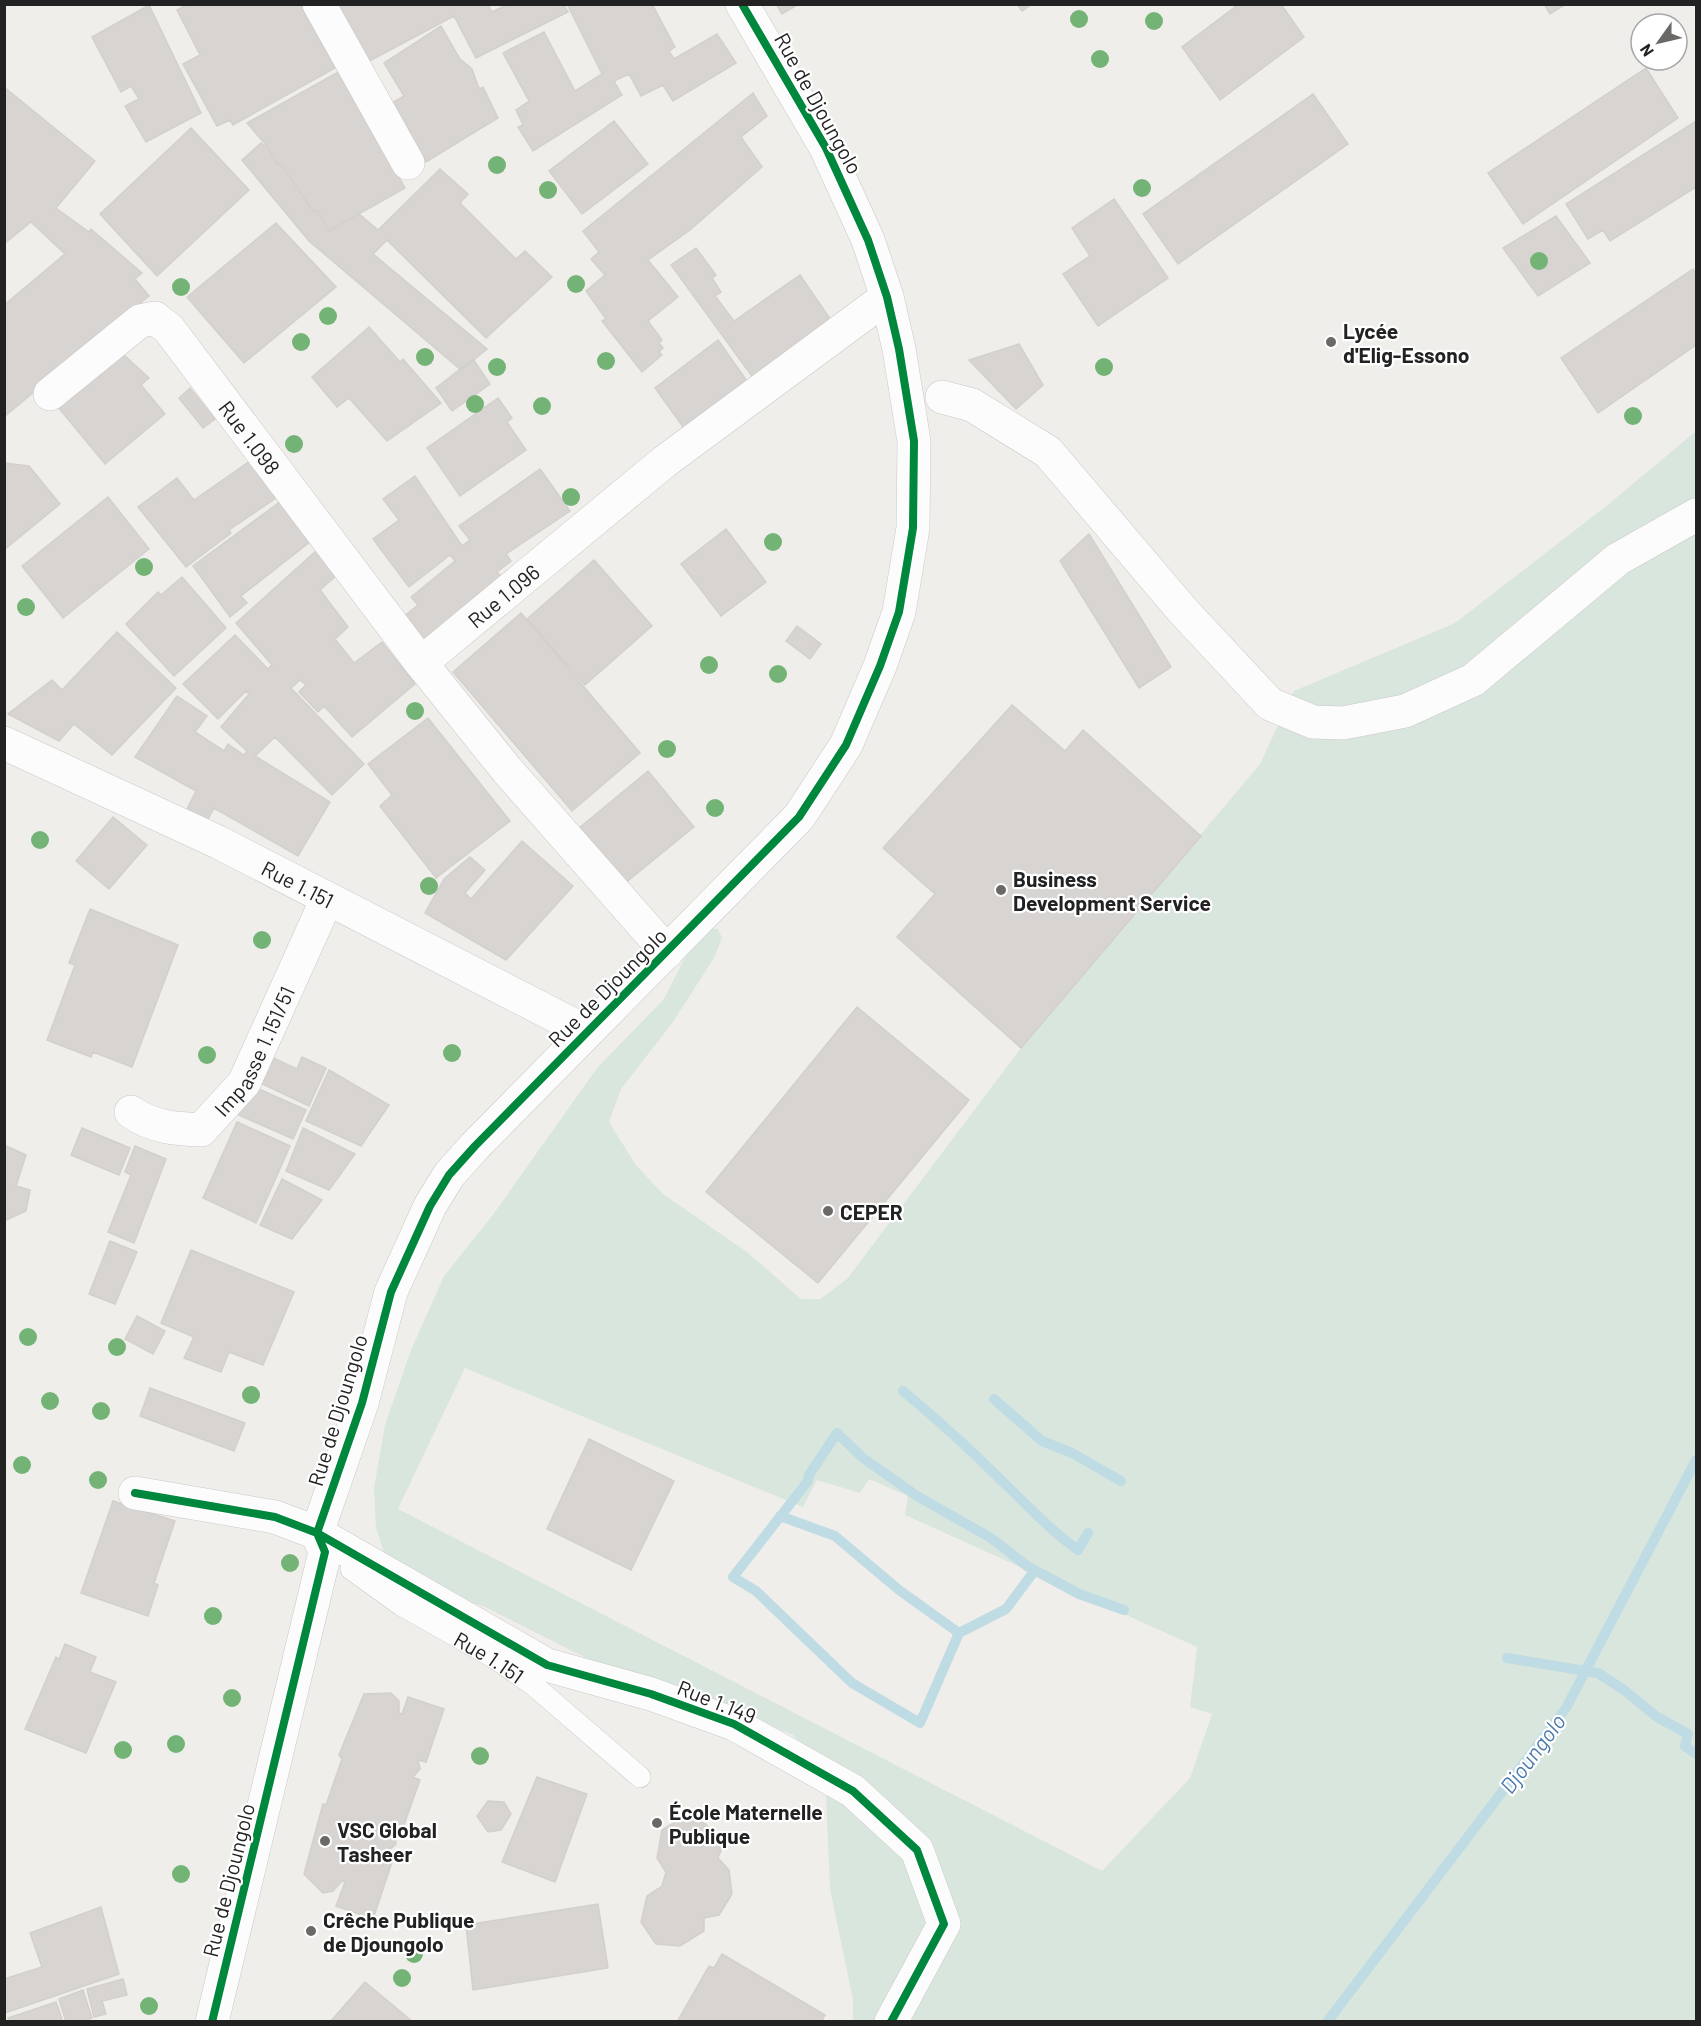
<svg xmlns="http://www.w3.org/2000/svg" width="1701" height="2026" font-family="Barlow,sans-serif">
<style>
.wetland{fill:#d9e6de;fill-rule:evenodd}
.lines{fill:none;stroke-linecap:round;stroke-linejoin:round}
.stream{stroke:#bfdbe3;stroke-width:10}
.building{fill:#d7d4d2;stroke:#d3d0cc;stroke-width:1.5}
.service-casing{stroke:#c9c8c7;stroke-width:22}
.minor-casing{stroke:#c9c8c7;stroke-width:34}
.tertiary-casing{stroke:#c9c8c7;stroke-width:34}
.service{stroke:#fdfcfc;stroke-width:21}
.minor{stroke:#fdfcfc;stroke-width:33}
.tertiary{stroke:#fdfcfc;stroke-width:33}
.cycleway-casing{stroke:#fff;stroke-width:11}
.cycleway{stroke:#00873e;stroke-width:8}
.tree{fill:#73b476}
.poi-dot{fill:#6a6968;stroke:#fff;stroke-width:2}
.labels{text-anchor:middle;dominant-baseline:central;stroke-width:4.5;stroke-linejoin:round;paint-order:stroke}
.street-label{font-size:21px;fill:#222;stroke:#fff}
.poi-label{font-size:21px;font-weight:bold;fill:#222;stroke:#fff;text-anchor:start}
.water-label{font-size:22px;font-style:italic;fill:#4a7aab;stroke:#fff}
</style>
<rect width="100%" height="100%" fill="#f0eeeb"/>
<!-- wetland -->
<path class="wetland" d="M1696 431V2021H853V2000L830 1889 825 1771 793 1735 727 1708 588 1659 485 1607 420 1586 384 1553 376 1528 374 1488 385 1425 411 1350 444 1276 492 1216 597 1068 664 999 700 928 718 929 722 938 714 958 673 1022 621 1089 609 1122 636 1165 663 1194 747 1252 801 1299H820L847 1279 1021 1048 1260 764 1294 691 1455 623 1605 507ZM465 1368 803 1507 817 1480 860 1493 869 1479 908 1496 905 1515 1197 1647 1190 1707 1212 1714 1190 1778 1102 1871 398 1509Z"/>
<g class="lines">
<!-- stream -->
<path class="stream" d="M903 1391C938 1420 971 1450 1003 1482 1027 1505 1050 1530 1078 1550L1088 1533
M994 1399 1042 1441 1072 1453 1121 1481
M780 1516 835 1536 899 1590 959 1633
M1035 1570 1006 1609 959 1633 920 1723 852 1683 756 1591 733 1577 808 1481 809 1475 837 1433 863 1458 917 1496 991 1538 1027 1566 1079 1594 1124 1610
M1507 1658 1598 1673 1624 1690 1657 1717 1688 1734 1685 1746 1696 1754
M1327 2022 1566 1708 1696 1460"/>
</g>
<!-- building -->
<path class="building" d="M188 4H300L335 68 233 125 230 120 217 126 183 64 200 55 177 10Z
M331 4H488L492 12 508 4H563L568 12 476 58 454 16 362 65Z
M571 4H652L675 47 669 51 674 59 717 34 736 63 673 101 663 85 641 96 629 74 614 81 622 95 533 151 518 127 523 125 516 110 529 101 503 53 544 32 575 91 602 74 568 6Z
M776 4H799L782 14Z
M1017 4H1032L1022 11Z
M1239 4H1281L1304 37 1220 100 1182 47Z
M1544 4H1566L1550 14Z
M149 5 201 113 146 142 125 106 139 99 131 86 121 92 92 37Z
M441 26 460 59 472 69 478 86 480 89 483 87 498 118 426 162 418 145 414 148 405 134 410 131 397 118 392 103 404 96 384 63Z
M1646 68 1678 118 1523 224 1488 173Z
M340 71 405 188 329 231 317 210 313 211 281 164H277L267 146 247 123Z
M4 87 95 161 56 208 89 232 91 229 142 273 135 279 149 296 4 417V305L65 254 31 222 4 244Z
M753 93 767 116 741 137 762 167 690 230 648 260 678 297 648 321 662 340 659 343 663 348 659 352 662 355 642 372 602 321 606 319 586 291 605 275 591 259 599 252 583 231Z
M1313 94 1348 144 1178 264 1143 214Z
M614 121 648 164 582 214 549 171Z
M1696 121V187L1610 241 1603 230 1588 239 1566 204Z
M191 128 249 190 157 276 100 214Z
M261 143 265 146H267L277 164H281L313 211 317 210 329 231 359 214 378 230 440 169 468 194 460 203 516 259 525 251 552 277 486 338 387 240 373 254 487 349 461 370 309 241 242 160Z
M1114 199 1168 278 1098 326 1063 274 1090 256 1072 228Z
M1556 216 1590 263 1538 296 1503 248Z
M276 223 336 287 244 363 187 297Z
M696 248 716 275 712 278 721 292 715 296 734 321 800 275 833 323 754 379 671 265Z
M1693 269 1696 275V345L1598 413 1561 358Z
M369 327 400 362 403 359 441 403 387 441 349 398 337 407 312 377Z
M718 340 754 391 686 431 655 388Z
M1019 344 1043 385 1016 409 969 360Z
M124 355 149 378 141 385 165 414 105 464 58 407Z
M473 359 490 384 452 411 436 388Z
M190 388 215 419 203 428 179 398Z
M498 398 512 418 507 422 526 450 460 496 427 448Z
M250 461 276 498 229 530 231 533 186 567 138 507 177 478 194 500Z
M4 463 29 466 60 504 4 550Z
M540 469 570 511 506 554 511 561 497 572 504 580 427 643 403 617 418 605 411 597 455 561 450 555 409 587 373 539 399 520 383 499 415 476 462 546 470 540 459 526Z
M108 497 149 549 63 618 22 566Z
M281 501 311 541 241 596 247 603 230 617 193 566Z
M726 529 766 582 721 616 681 564Z
M1089 534 1171 667 1139 688 1060 561Z
M317 550 337 575 320 590 348 627 335 639 354 663 382 642 415 684 352 737 324 706 318 712 299 692 306 685 300 680 291 688 364 764 332 795 275 737 255 756 330 802 298 856 214 808 207 821 186 811 196 791 135 757 177 696 207 716 195 732 224 751 228 744 244 755 247 751 221 727 249 694 246 691 218 719 183 684 235 635 268 669 272 665 236 623Z
M594 560 652 626 585 685 527 619Z
M182 577 226 628 174 676 126 624 158 592 161 595Z
M521 613 640 753 572 811 453 672Z
M797 626 821 644 810 659 786 641Z
M117 632 176 688 112 755 74 724 59 741 8 714 52 680 62 690Z
M1012 705 1065 751 1083 730 1201 836 1021 1048 897 937 935 894 883 848Z
M428 718 510 821 436 878 380 806 392 795 368 764Z
M648 771 694 827 624 884 579 828Z
M113 817 147 845 109 889 76 861Z
M522 841 573 886 506 960 425 913 444 879 470 857 485 870 465 893 471 899Z
M90 909 178 945 132 1067 93 1052 91 1057 47 1040 75 965 69 963Z
M857 1007 969 1100 818 1283 706 1192Z
M269 1056 297 1069 302 1057 326 1068 309 1106 258 1082Z
M329 1070 389 1105 361 1146 306 1121Z
M252 1086 306 1110 293 1139 239 1115Z
M237 1122 290 1146 256 1223 203 1198Z
M82 1128 130 1148 119 1175 71 1155Z
M303 1128 355 1154 329 1190 286 1171Z
M4 1145 26 1155 16 1186 30 1190 26 1211 4 1221Z
M135 1146 166 1159 134 1243 108 1232 131 1175 125 1172Z
M282 1179 322 1200 292 1239 260 1225Z
M110 1241 137 1252 115 1304 89 1294Z
M191 1250 294 1292 263 1365 229 1352 221 1372 184 1358 194 1337 161 1323Z
M137 1316 165 1331 153 1354 125 1339Z
M150 1388 245 1423 234 1451 140 1416Z
M589 1439 674 1481 631 1570 547 1529Z
M113 1501 175 1521 154 1583 158 1585 148 1616 81 1593Z
M65 1644 96 1657 90 1672 116 1682 86 1753 25 1729 56 1657 59 1659Z
M391 1693 399 1701V1713L402 1714 408 1697 444 1709 426 1762 418 1760 420 1769 413 1777 420 1780 400 1836 395 1834 396 1844 388 1851 395 1853 373 1919 336 1906 345 1882 342 1881 333 1891 323 1893 304 1874 323 1804 326 1805 342 1759 339 1755 364 1694Z
M537 1777 587 1794 555 1882 502 1862Z
M488 1801 504 1802 511 1814 501 1830 488 1832 477 1816Z
M686 1815 706 1824 722 1848 718 1858 729 1870 732 1894 719 1915 704 1918V1931L680 1946 656 1944 641 1922 647 1896 662 1886 666 1872 657 1858 662 1830Z
M598 1904 608 1968 473 1990 466 1925Z
M101 1907 119 1974 5 2013 4 1979 42 1967 30 1933Z
M722 1954 825 2015 821 2022H677L709 1966 714 1968Z
M123 1979 127 1995 102 2001 106 2014 94 2017 87 1989Z
M365 1982 413 2022H330Z
M83 1990 92 2018 80 2022H66L59 1999Z
M56 2002 63 2022H9L8 2018Z"/>
<g class="lines">
<defs>
<g id="service">
<path id="s1" d="M351 1569 401 1605 493 1657 532 1684 640 1777"/>
</g>
<g id="minor">
<path d="M319 4 408 163"/>
<path id="s2" d="M50 394 140 321 155 318 169 329 421 663"/>
<path d="M942 397 972 405 1048 452 1184 612 1270 704 1313 722 1343 723 1405 711 1473 680 1618 559 1696 515"/>
<path id="s3" d="M4 743 218 842 587 1032"/>
<path id="s4" d="M667 952 507 770 421 663 664 462 887 297"/>
<path id="s5" d="M131 1112C152 1127 176 1129 201 1130L244 1083 327 899"/>
<path d="M135 1493 275 1517 317 1533 547 1665 651 1694 734 1724 853 1791 917 1850 944 1924 891 2022"/>
</g>
<path id="tertiary" d="M212 2022 325 1552 317 1533 362 1403 391 1292 430 1206 449 1175 475 1146 799 817 846 745 880 666 899 612 913 528 914 441 899 349 887 297 868 240 826 148 742 4"/>
</defs>
<!-- service casing -->
<use href="#service" class="service-casing"/>
<!-- minor casing -->
<use href="#minor" class="minor-casing"/>
<!-- tertiary casing -->
<use href="#tertiary" class="tertiary-casing"/>
<!-- service -->
<use href="#service" class="service"/>
<!-- minor -->
<use href="#minor" class="minor"/>
<!-- tertiary -->
<use href="#tertiary" class="tertiary"/>
<defs>
<path id="cycleway" d="M135 1493 275 1517 317 1533 547 1665 651 1694 734 1724 853 1791 917 1850 944 1924 891 2022
M212 2022 325 1552 317 1533 362 1403 391 1292 430 1206 449 1175 475 1146 799 817 846 745 880 666 899 612 913 528 914 441 899 349 887 297 868 240 826 148 742 4"/>
</defs>
<!-- cycleway casing -->
<use href="#cycleway" class="cycleway-casing"/>
<!-- cycleway -->
<use href="#cycleway" class="cycleway"/>
</g>
<!-- trees -->
<g class="tree">
<circle cx="1079" cy="19" r="9"/>
<circle cx="1154" cy="21" r="9"/>
<circle cx="1100" cy="59" r="9"/>
<circle cx="497" cy="165" r="9"/>
<circle cx="1142" cy="188" r="9"/>
<circle cx="548" cy="190" r="9"/>
<circle cx="1539" cy="261" r="9"/>
<circle cx="576" cy="284" r="9"/>
<circle cx="181" cy="287" r="9"/>
<circle cx="328" cy="316" r="9"/>
<circle cx="301" cy="342" r="9"/>
<circle cx="425" cy="357" r="9"/>
<circle cx="606" cy="361" r="9"/>
<circle cx="497" cy="367" r="9"/>
<circle cx="1104" cy="367" r="9"/>
<circle cx="475" cy="404" r="9"/>
<circle cx="542" cy="406" r="9"/>
<circle cx="1633" cy="416" r="9"/>
<circle cx="294" cy="444" r="9"/>
<circle cx="571" cy="497" r="9"/>
<circle cx="773" cy="542" r="9"/>
<circle cx="144" cy="567" r="9"/>
<circle cx="26" cy="607" r="9"/>
<circle cx="709" cy="665" r="9"/>
<circle cx="778" cy="674" r="9"/>
<circle cx="415" cy="711" r="9"/>
<circle cx="667" cy="749" r="9"/>
<circle cx="715" cy="808" r="9"/>
<circle cx="40" cy="840" r="9"/>
<circle cx="429" cy="886" r="9"/>
<circle cx="262" cy="940" r="9"/>
<circle cx="452" cy="1053" r="9"/>
<circle cx="207" cy="1055" r="9"/>
<circle cx="28" cy="1337" r="9"/>
<circle cx="117" cy="1347" r="9"/>
<circle cx="251" cy="1395" r="9"/>
<circle cx="50" cy="1401" r="9"/>
<circle cx="101" cy="1411" r="9"/>
<circle cx="22" cy="1465" r="9"/>
<circle cx="98" cy="1480" r="9"/>
<circle cx="290" cy="1563" r="9"/>
<circle cx="213" cy="1616" r="9"/>
<circle cx="232" cy="1698" r="9"/>
<circle cx="176" cy="1744" r="9"/>
<circle cx="123" cy="1750" r="9"/>
<circle cx="480" cy="1756" r="9"/>
<circle cx="181" cy="1874" r="9"/>
<circle cx="414" cy="1954" r="9"/>
<circle cx="402" cy="1978" r="9"/>
<circle cx="149" cy="2006" r="9"/>
</g>
<!-- markers -->
<g class="poi-dot">
<circle cx="1331" cy="342" r="6"/>
<circle cx="1001" cy="890" r="6"/>
<circle cx="828" cy="1211" r="6"/>
<circle cx="657" cy="1823" r="6"/>
<circle cx="325" cy="1841" r="6"/>
<circle cx="311" cy="1931" r="6"/>
</g>
<g class="labels">
<!-- street labels -->
<g class="street-label">
<text transform="translate(819 103) rotate(61)">Rue de Djoungolo</text>
<text stroke="none"><textPath href="#s2" startOffset="284">Rue 1.098</textPath></text>
<text stroke="none"><textPath href="#s4" startOffset="486">Rue 1.096</textPath></text>
<text stroke="none"><textPath href="#s3" startOffset="326">Rue 1.151</textPath></text>
<text transform="translate(607 987) rotate(-45)">Rue de Djoungolo</text>
<text stroke="none"><textPath href="#s5" startOffset="170">Impasse 1.151/51</textPath></text>
<text transform="translate(337 1410) rotate(-73)">Rue de Djoungolo</text>
<text stroke="none"><textPath href="#s1" startOffset="164">Rue 1.151</textPath></text>
<text transform="translate(717 1701) rotate(22)">Rue 1.149</text>
<text transform="translate(228 1880) rotate(-76)">Rue de Djoungolo</text>
</g>
<!-- poi labels -->
<g class="poi-label">
<text x="1343" y="330">Lycée<tspan x="1343" dy="24">d'Elig-Essono</tspan></text>
<text x="1013" y="878">Business<tspan x="1013" dy="24">Development Service</tspan></text>
<text x="840" y="1211">CEPER</text>
<text x="669" y="1811">École Maternelle<tspan x="669" dy="24">Publique</tspan></text>
<text x="337" y="1829">VSC Global<tspan x="337" dy="24">Tasheer</tspan></text>
<text x="323" y="1919">Crêche Publique<tspan x="323" dy="24">de Djoungolo</tspan></text>
</g>
<!-- water labels -->
<g class="water-label">
<text transform="translate(1532 1753) rotate(-53)">Djoungolo</text>
</g>
</g>
<!-- border -->
<rect width="1701" height="2026" fill="none" stroke="#222222" stroke-width="12"/>
<!-- north arrow -->
<g transform="translate(1659 42) rotate(236)"><circle r="28" fill="#ffffff" stroke="#a7a7a7" stroke-width="1.5"/>
<path d="M0-4.5L10 22L0 15L-10 22Z" fill="#6a6968"/>
<text y="-9" font-size="16" font-weight="bold" text-anchor="middle" fill="#222222">N</text>
</g>
</svg>
